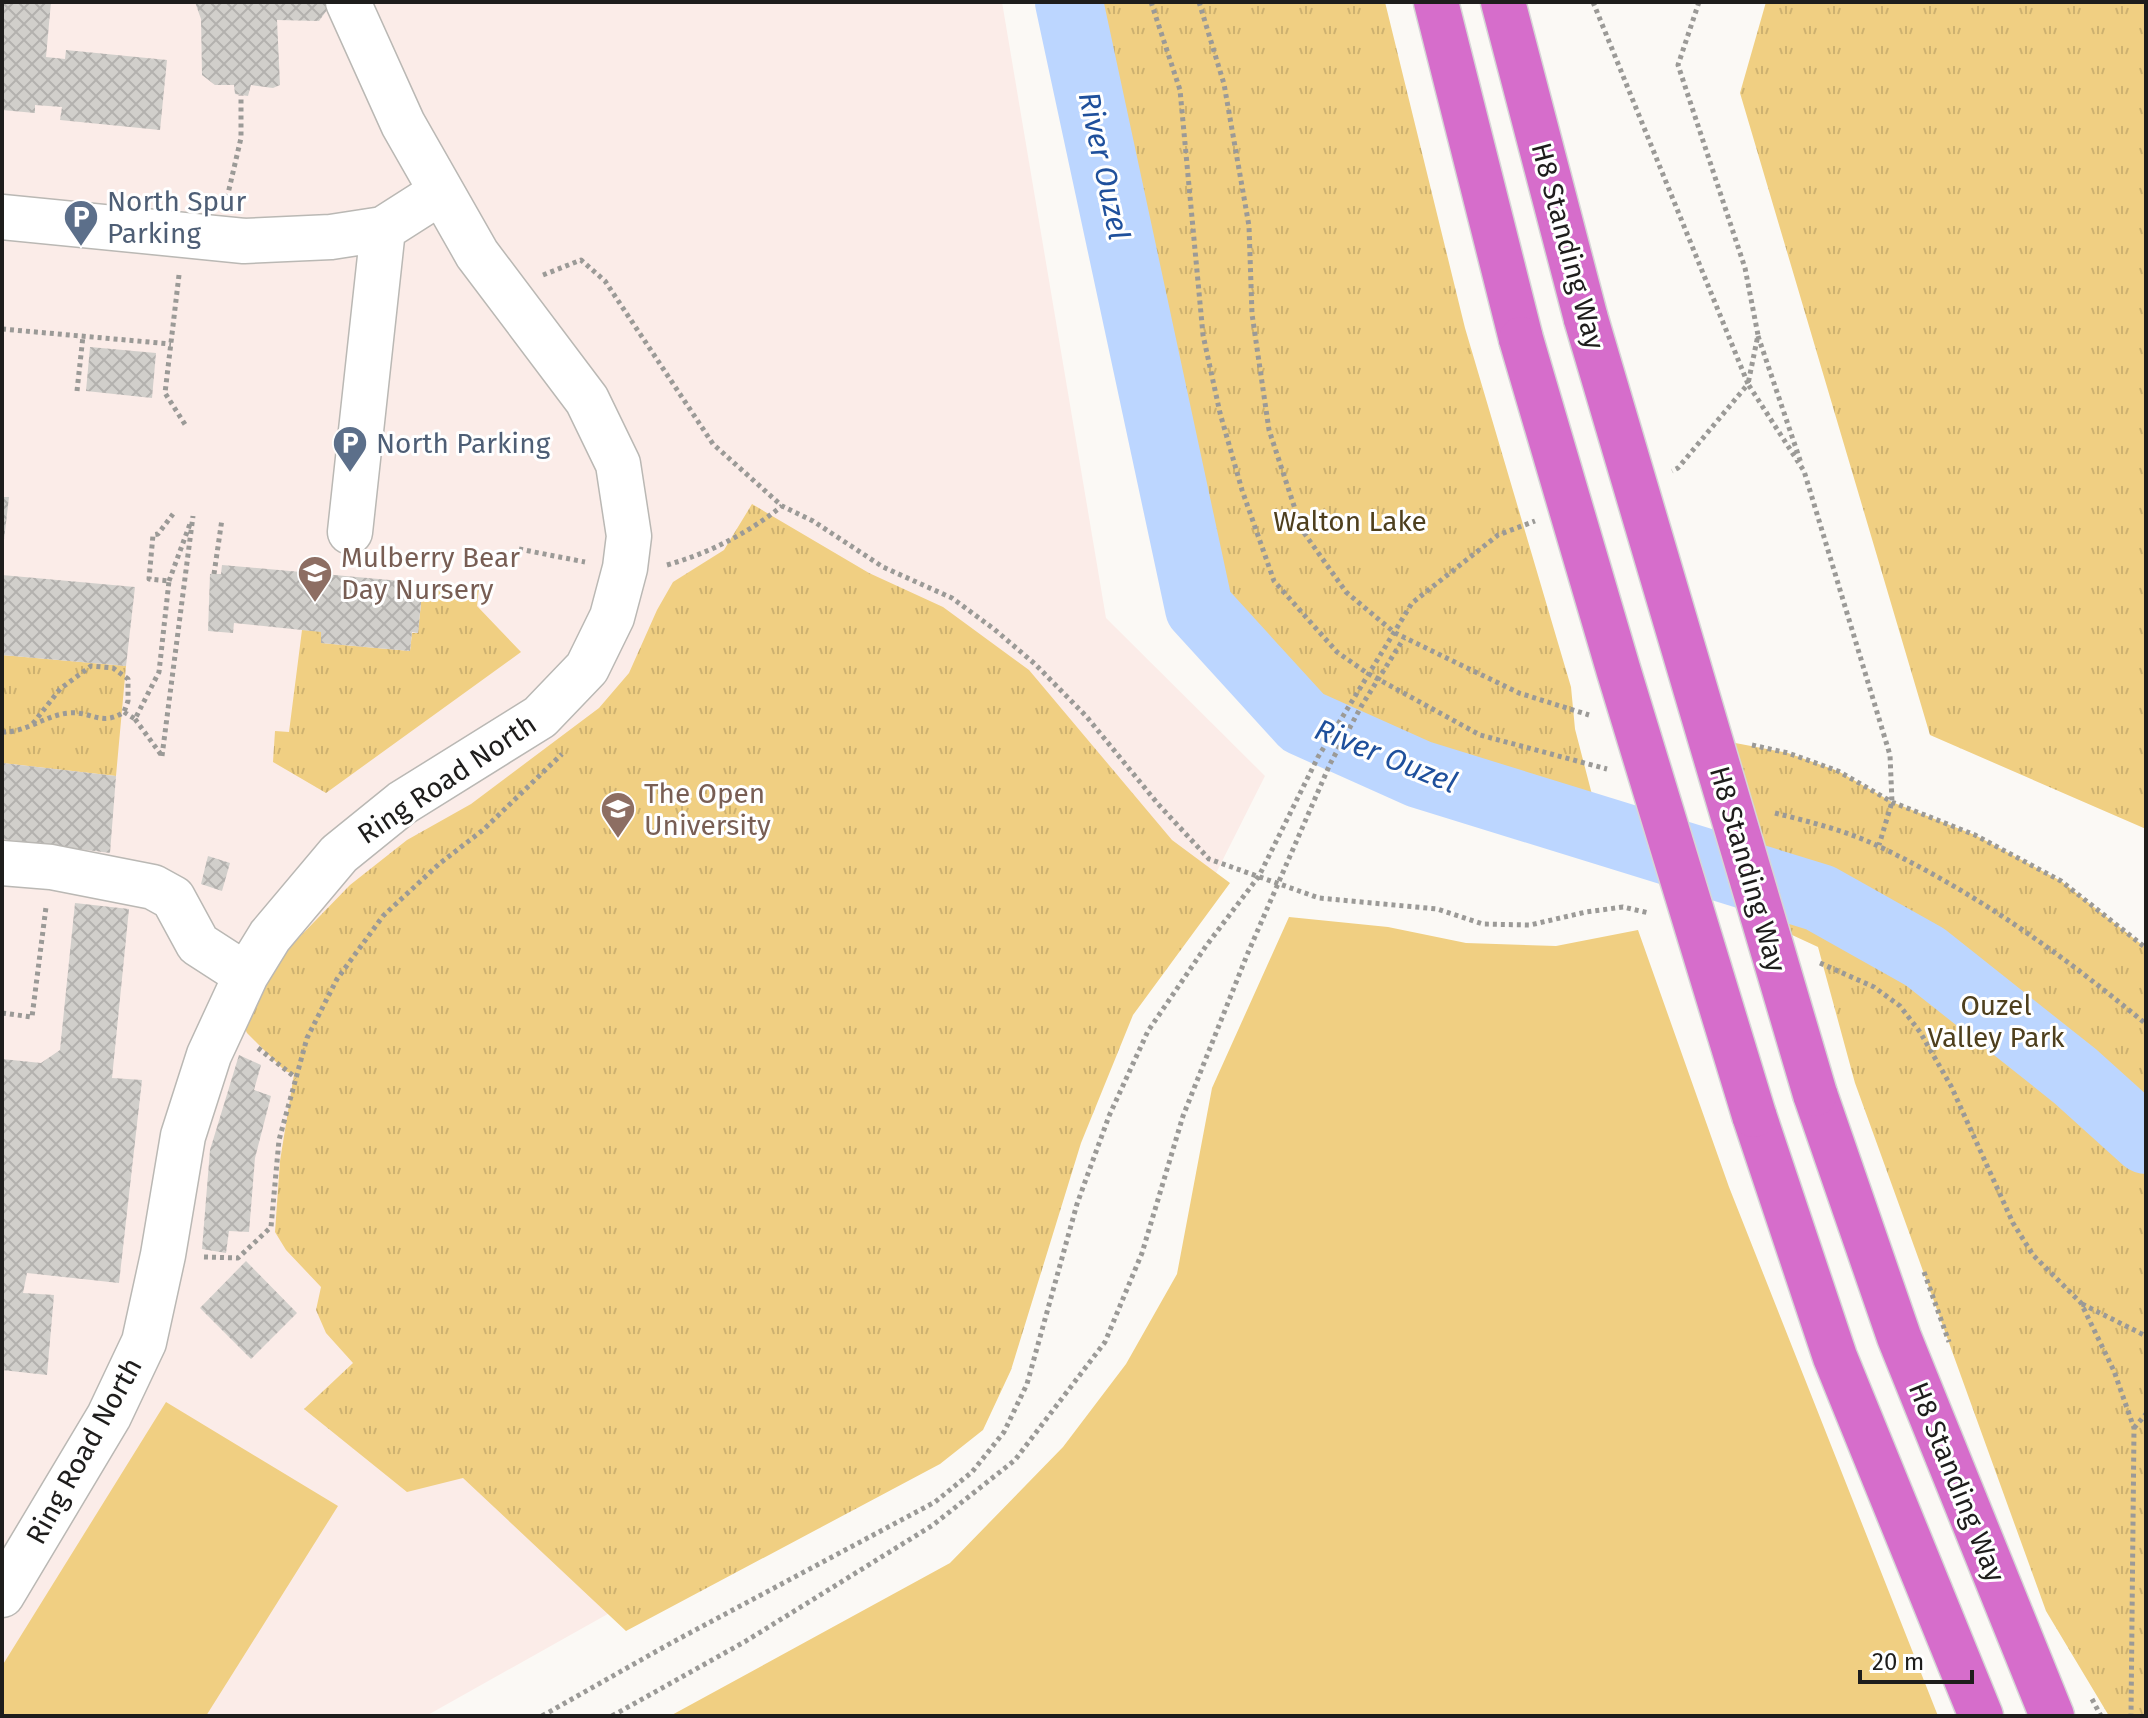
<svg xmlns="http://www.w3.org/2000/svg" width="2148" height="1718" font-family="'Fira Sans',sans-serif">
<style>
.education{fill:#fbece8}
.green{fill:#f0cf82}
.park{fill:url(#park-tufts)}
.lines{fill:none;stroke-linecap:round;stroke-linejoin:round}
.river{stroke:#bcd6ff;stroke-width:68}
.building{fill:url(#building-cross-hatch)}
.minor-casing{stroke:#bab8b4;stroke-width:47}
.highway-casing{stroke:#d6d6d6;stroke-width:47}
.path{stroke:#9b9a97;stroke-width:5;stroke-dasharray:4 4;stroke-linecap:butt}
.minor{stroke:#fff;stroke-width:44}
.highway{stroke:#d66dcb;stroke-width:44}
.highway-bridge-casing{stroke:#d6d6d6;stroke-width:47;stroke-linecap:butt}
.highway-bridge{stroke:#d66dcb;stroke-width:44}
.labels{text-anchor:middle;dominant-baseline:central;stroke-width:6;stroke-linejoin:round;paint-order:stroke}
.service-label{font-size:28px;fill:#4e5e75;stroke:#fff;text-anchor:start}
.street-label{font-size:28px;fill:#1e1d1c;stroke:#fff}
.park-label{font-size:28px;fill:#4e3f1d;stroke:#fff}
.education-label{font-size:28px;fill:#785e54;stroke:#fff;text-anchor:start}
.water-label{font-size:30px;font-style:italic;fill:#1f509c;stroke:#fff}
</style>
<defs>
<pattern id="park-tufts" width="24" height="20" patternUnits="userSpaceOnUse" patternTransform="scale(2)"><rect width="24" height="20" fill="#f0cf82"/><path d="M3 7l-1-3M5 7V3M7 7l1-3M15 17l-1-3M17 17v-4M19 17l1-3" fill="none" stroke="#cdb170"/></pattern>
<pattern id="building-cross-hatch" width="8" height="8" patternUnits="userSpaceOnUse" patternTransform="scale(2)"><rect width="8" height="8" fill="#d1cfcb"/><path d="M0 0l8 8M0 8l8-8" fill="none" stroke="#b3b1ae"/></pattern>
</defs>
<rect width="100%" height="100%" fill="#fbf9f5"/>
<!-- education -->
<path class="education" d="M2 2H1002L1106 618 1265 776 1201 903 1106 1052 980 1405 426 1716H2Z"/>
<!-- green -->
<path class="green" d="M1289 917 1388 927 1466 943 1556 946 1638 930 1729 1187 1938 1716H670L950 1563 1063 1447 1126 1364 1177 1274 1212 1088Z
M166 1402 338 1506 206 1716H2V1666Z"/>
<!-- park -->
<path class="park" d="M1069 2H1385L1465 328 1571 687 1575 729 1596 810 1419 774 1303 722 1199 608Z
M1766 2H2146V829L1930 735 1740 93Z
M752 504 869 573 943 607 1029 670 1172 840 1230 883 1133 1015 1081 1143 1011 1370 983 1430 940 1464 626 1631 463 1478 407 1492 304 1409 353 1363 326 1333 316 1310 321 1287 286 1250 275 1232 280 1161 294 1074 285 1071 247 1033 240 1018 282 955 350 885 407 840 471 804 599 708 629 673 657 610 673 582 724 550Z
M423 583 479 588 477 606 521 652 326 793 273 762 275 731 289 732 302 630 321 631V643L410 651 412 633H418Z
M2 655 126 666 116 776 2 763Z
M1709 738 1788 753 1838 771 1892 802 1975 835 2061 881 2146 948V1716H2109L2046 1611 1855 1083 1818 947 1764 922Z"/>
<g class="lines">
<!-- river -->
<path class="river" d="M1069 2 1199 608 1303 722 1419 774 1820 898 1925 957 2075 1076 2146 1140"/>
</g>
<!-- building -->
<path class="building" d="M2 2H51L46 57 65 59 66 50 167 60 160 130 60 120 62 107 35 105V113L2 110Z
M195 2H333L319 21 277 20 280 85 273 88 251 85 248 96 235 94 234 85H215L202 75 201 19Z
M90 347 156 353 152 398 86 391Z
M2 497H9L4 540H2Z
M222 565 423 583 418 633 412 632 410 651 321 643V632L234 623 233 633 208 631 210 574H221Z
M2 575 135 587 126 666 2 655Z
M2 763 116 776 110 853 2 839Z
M208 856 230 863 222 891 201 884Z
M75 903 129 909 112 1078 142 1080 119 1283 27 1273 23 1293 54 1295 47 1375 2 1370V1059L41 1063 60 1050Z
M239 1055 261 1065 254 1090 271 1096 255 1158 249 1232 229 1231 226 1253 202 1249 210 1150Z
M246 1261 297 1313 251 1359 200 1308Z"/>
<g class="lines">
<defs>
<path id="minor" d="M2 217 244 241 331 237 383 229 441 192
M350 532 383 229
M2 863 51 867 153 887 173 898 198 944 246 975
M2 1595 109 1416 144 1342 163 1255 183 1136 209 1055 246 975 270 936 339 854 402 803 540 717 587 668 612 617 625 568 629 536 618 464 587 400 477 254 403 124 348 2"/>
<path id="highway" d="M1436 2 1521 339
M1503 2 1586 319
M1815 1094 1899 1337 2052 1716
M1754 1115 1835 1357 1981 1716"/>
</defs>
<!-- minor casing -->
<use href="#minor" class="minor-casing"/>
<!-- highway casing -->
<use href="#highway" class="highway-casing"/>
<!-- path -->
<path class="path" d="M1151 2 1180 90 1203 335 1220 413 1242 490 1274 581 1337 652 1367 673 1480 735 1607 769
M1199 2 1224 84 1249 226 1252 314 1269 430 1302 530 1346 592 1395 633 1519 693 1589 715
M1593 2 1748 384 1678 468 1672 471
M1699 2 1678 65 1745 268 1758 335 1748 384 1804 471 1890 755 1892 802 1879 845
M227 198 241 138V95
M179 275 165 393 186 426
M543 275 581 260 605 281 713 444 782 506 813 521 883 567 952 598 994 629 1035 664 1086 716 1158 804 1209 859 1319 898 1437 909 1483 924 1530 925 1586 912 1623 907 1649 913
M2 329 171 344
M1758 336 1801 463
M77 391 83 336
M519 549 585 562
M667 565C709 553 747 534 782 506
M214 574 222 519
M169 581 190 524
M124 712 135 719 159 672 169 581 149 579 153 535 158 534 173 514
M135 719 162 756
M2 732C26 733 45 715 69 713 92 711 101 727 124 712L128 701V679L113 668 91 666 60 689 31 726
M1752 745 1788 753 1838 771 1892 802 1975 835 2061 881 2146 948
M162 756 193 516
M1775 813C1810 822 1848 831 1880 847 1977 893 2064 956 2146 1024
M1820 963 1874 987 1900 1006 1920 1032 1951 1086 2013 1223 2033 1255 2081 1303 2114 1371 2134 1428 2131 1716
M2 1013 32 1017 46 907
M258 1048 296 1078
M204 1257 238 1258 271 1227 279 1140 307 1038 337 979 383 916 439 864 483 830 562 754
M1924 1272 1949 1342
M2082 1304 2146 1336
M2134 1428 2146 1414
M2092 1699 2101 1716
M542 1716 671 1643 935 1502 972 1472 1004 1432 1027 1384 1077 1204 1109 1116 1148 1031 1206 946 1259 876 1318 757 1412 603 1498 535 1535 521
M612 1716 746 1641 933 1525 1015 1460 1105 1342 1142 1253 1183 1116 1247 955 1330 764 1362 705 1404 638"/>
<!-- minor -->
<use href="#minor" class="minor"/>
<!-- highway -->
<use href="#highway" class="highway"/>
<defs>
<path id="highway-bridge" d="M1586 319 1815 1094
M1521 339 1619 672 1754 1115"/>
</defs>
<!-- highway-bridge casing -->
<use href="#highway-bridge" class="highway-bridge-casing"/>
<!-- highway-bridge -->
<use href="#highway-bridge" class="highway-bridge"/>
</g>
<!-- icons -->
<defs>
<symbol id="parking-pin" viewBox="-11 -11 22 30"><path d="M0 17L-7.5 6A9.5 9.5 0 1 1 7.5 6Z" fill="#5c6f8a" stroke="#fff"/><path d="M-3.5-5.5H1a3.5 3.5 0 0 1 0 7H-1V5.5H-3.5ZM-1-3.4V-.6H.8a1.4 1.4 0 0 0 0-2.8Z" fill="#fff"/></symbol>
<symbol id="school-pin" viewBox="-11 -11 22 30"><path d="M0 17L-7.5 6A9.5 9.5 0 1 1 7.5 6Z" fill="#8d6e63" stroke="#fff"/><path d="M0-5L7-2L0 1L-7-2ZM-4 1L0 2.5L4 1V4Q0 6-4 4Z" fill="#fff"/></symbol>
<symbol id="university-pin" viewBox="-11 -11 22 30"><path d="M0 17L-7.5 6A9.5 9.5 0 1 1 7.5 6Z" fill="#8d6e63" stroke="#fff"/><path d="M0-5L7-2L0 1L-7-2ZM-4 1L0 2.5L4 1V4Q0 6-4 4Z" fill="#fff"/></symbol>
</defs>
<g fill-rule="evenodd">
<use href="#parking-pin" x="61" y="197" width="40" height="54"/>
<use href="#parking-pin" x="330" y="423" width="40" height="54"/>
<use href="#school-pin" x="295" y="553" width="40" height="54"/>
<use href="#university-pin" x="598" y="789" width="40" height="54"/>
</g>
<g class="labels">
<!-- service labels -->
<g class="service-label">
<text x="107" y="201">North Spur<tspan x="107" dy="32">Parking</tspan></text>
<text x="376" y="443">North Parking</text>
</g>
<!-- street labels -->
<g class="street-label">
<text transform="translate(1568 246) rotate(75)">H8 Standing Way</text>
<text transform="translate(447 779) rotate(-34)">Ring Road North</text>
<text transform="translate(1748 869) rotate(74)">H8 Standing Way</text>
<text transform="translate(84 1451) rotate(-61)">Ring Road North</text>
<text transform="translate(1957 1482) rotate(68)">H8 Standing Way</text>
</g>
<!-- park labels -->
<g class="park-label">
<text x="1350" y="521">Walton Lake</text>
<text x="1996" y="1005">Ouzel<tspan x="1996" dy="32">Valley Park</tspan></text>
</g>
<!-- education labels -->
<g class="education-label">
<text x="341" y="557">Mulberry Bear<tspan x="341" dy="32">Day Nursery</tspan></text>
<text x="644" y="793">The Open<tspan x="644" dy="32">University</tspan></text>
</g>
<!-- water labels -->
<g class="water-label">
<text transform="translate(1104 166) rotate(78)">River Ouzel</text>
<text transform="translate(1386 756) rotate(22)">River Ouzel</text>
</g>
</g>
<!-- border -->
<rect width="2148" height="1718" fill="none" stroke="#1e1d1c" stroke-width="8"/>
<!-- scale -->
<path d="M1860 1670v12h112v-12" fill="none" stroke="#1e1d1c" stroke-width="4"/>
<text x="1872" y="1670" font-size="24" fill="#1e1d1c" stroke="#ffffff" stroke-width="6" paint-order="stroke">20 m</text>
</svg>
